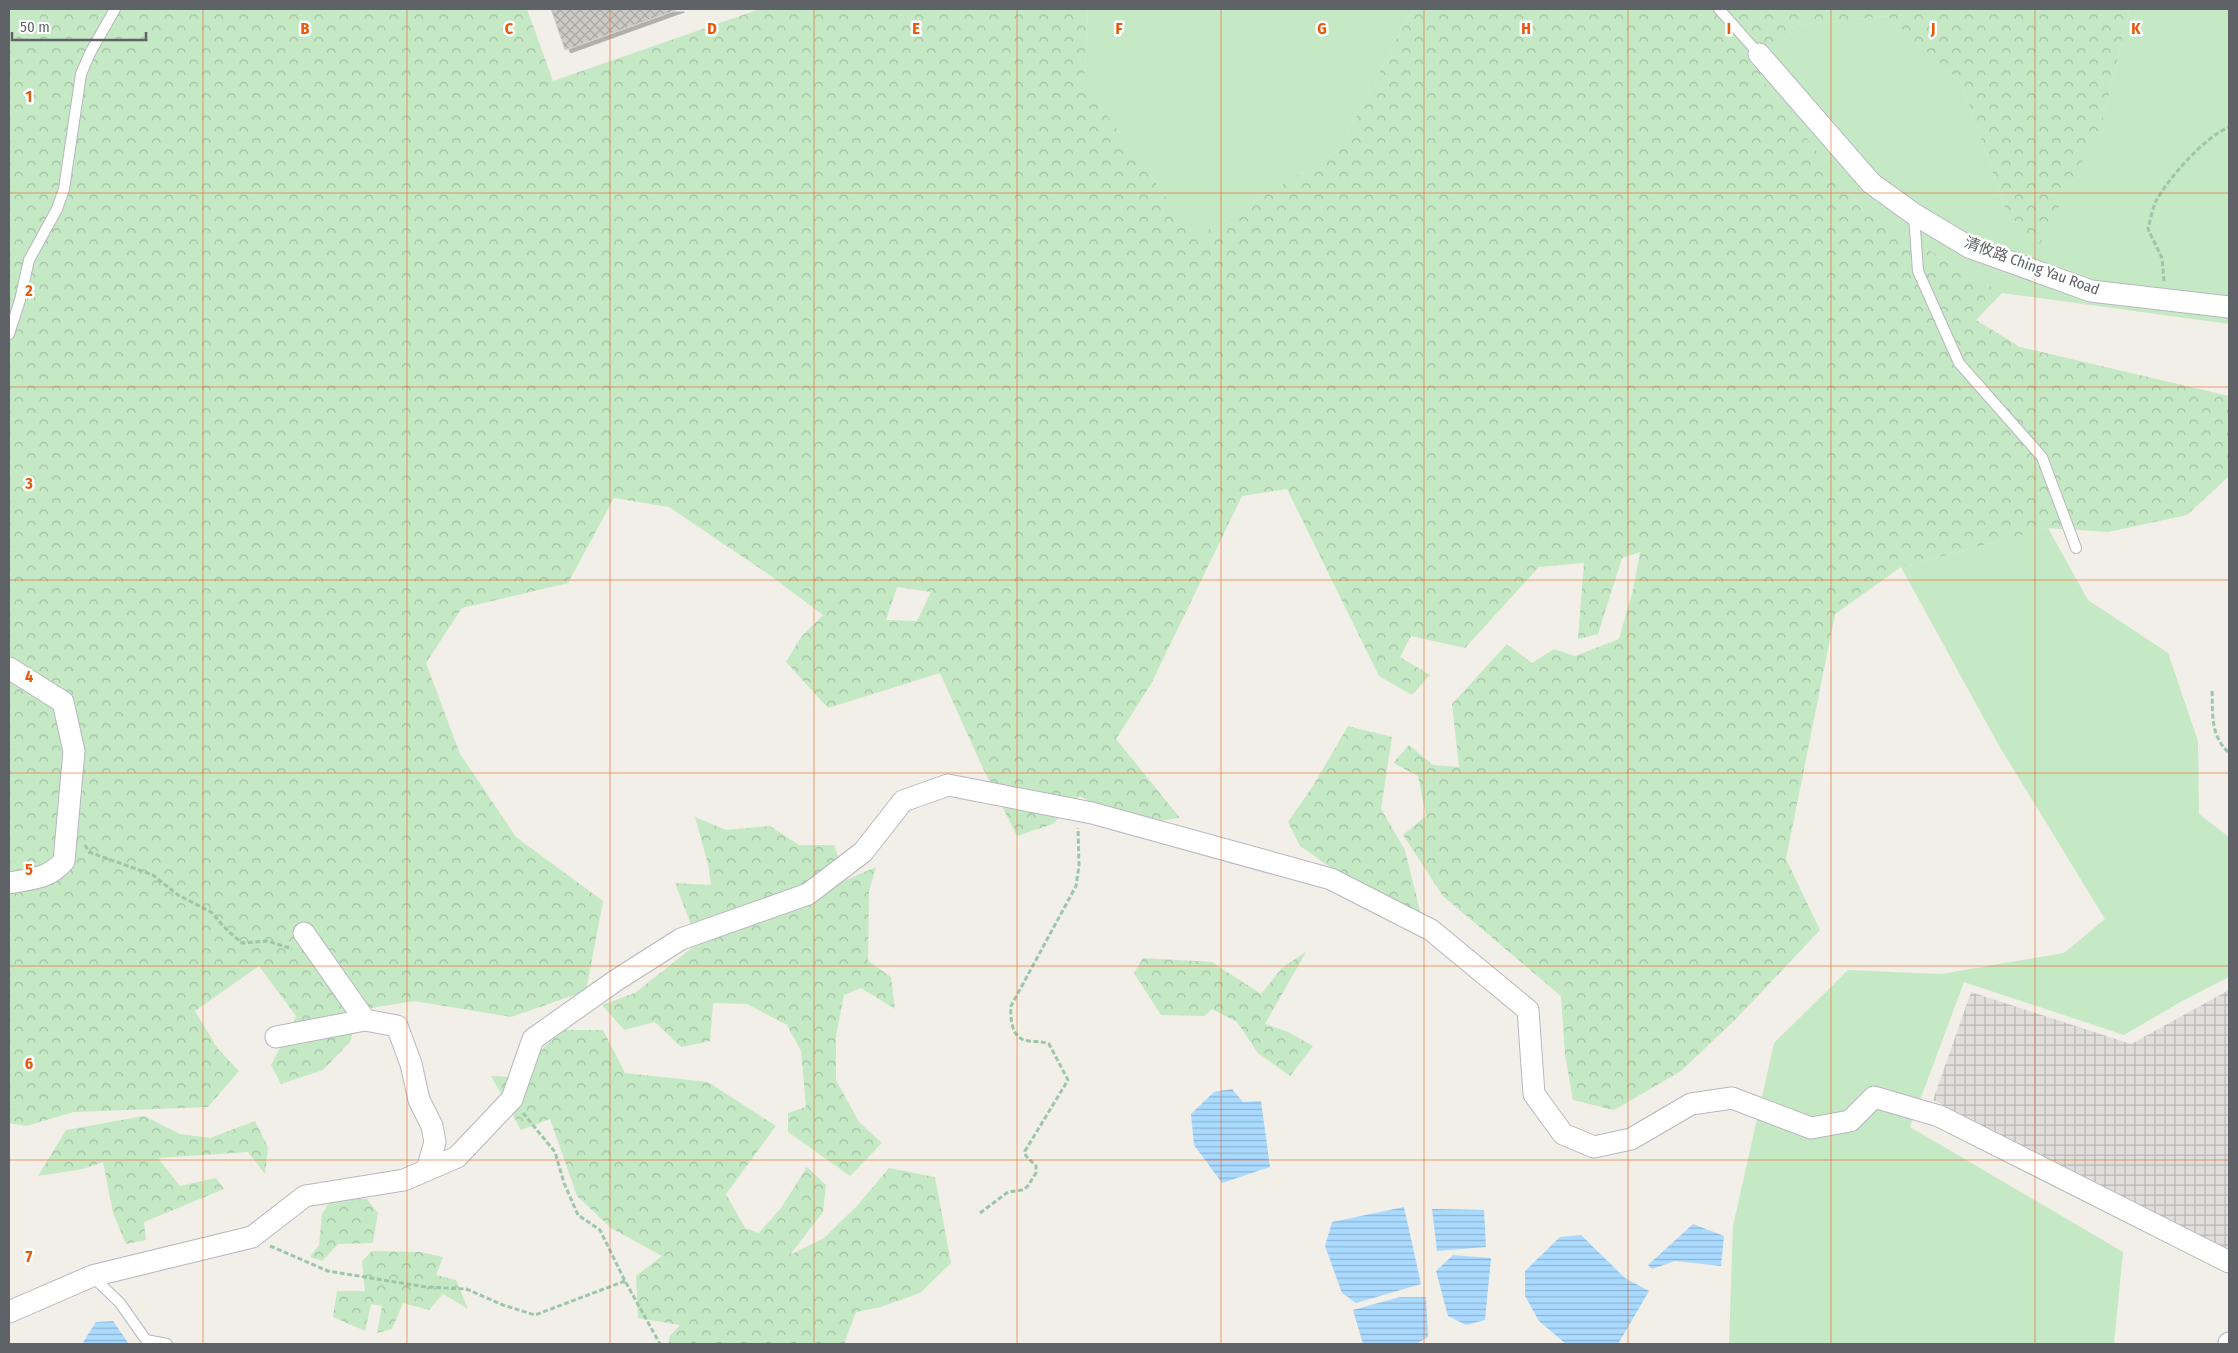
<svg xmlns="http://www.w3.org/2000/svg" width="2238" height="1353" font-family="'Fira Sans Condensed','Noto Sans TC',sans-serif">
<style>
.industrial{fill:url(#industrial-grid)}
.grass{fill:#c5e8c5}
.forest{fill:url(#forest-crowns);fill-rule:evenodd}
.water{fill:url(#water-rules)}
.building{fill:url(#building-cross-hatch);stroke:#d6d1c6;filter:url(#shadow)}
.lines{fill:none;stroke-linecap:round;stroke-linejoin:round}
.lane-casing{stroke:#b5b8bc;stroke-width:12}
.street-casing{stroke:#b5b8bc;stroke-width:23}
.path{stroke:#9cc7a9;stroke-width:3;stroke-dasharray:5 2.5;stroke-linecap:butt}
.lane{stroke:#fff;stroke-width:10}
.street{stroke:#fff;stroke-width:21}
.grid{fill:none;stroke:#e8590c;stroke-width:1;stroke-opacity:0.55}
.labels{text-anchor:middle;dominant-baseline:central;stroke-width:5;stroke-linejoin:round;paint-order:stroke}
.street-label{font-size:15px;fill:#5f6368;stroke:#fff}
.grid-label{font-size:16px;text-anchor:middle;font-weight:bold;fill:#e8590c;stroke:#fff;stroke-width:5;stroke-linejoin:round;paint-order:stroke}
</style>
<defs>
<pattern id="industrial-grid" width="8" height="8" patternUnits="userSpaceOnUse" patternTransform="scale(1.25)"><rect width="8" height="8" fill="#e0deda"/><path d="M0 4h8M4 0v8" fill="none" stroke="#b9b8b5"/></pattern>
<pattern id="forest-crowns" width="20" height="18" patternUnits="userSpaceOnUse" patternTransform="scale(1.25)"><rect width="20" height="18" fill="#c5e8c5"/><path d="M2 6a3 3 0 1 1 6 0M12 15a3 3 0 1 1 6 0" fill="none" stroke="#a3c0a4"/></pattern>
<pattern id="water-rules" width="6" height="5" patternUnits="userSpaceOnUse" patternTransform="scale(1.25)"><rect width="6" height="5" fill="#aadaff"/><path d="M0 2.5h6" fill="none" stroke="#8eb4d2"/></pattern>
<pattern id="building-cross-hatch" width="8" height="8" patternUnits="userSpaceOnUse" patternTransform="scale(1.25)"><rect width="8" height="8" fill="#cccac5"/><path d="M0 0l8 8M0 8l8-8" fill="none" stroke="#a9a8a4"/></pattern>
<filter id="shadow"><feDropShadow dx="5.5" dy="3" stdDeviation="0" flood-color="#0004"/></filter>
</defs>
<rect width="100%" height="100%" fill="#f1efe8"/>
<!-- industrial -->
<path class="industrial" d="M2229 990V1253L1933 1100 1971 992 2131 1044Z"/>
<!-- grass -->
<path class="grass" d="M9 9H41L37 35 9 32Z
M1088 9H1419L1411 12 1339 150 1195 238 1084 83Z
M2130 9H2229V324L2002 293 1864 212 1759 76 1796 25 1887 16 1961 82 2006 210 2102 123Z
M2048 528 2088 600 2168 653 2198 741 2199 814 2229 837V977L2184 1000 2124 1035 1964 982 1910 1127 2123 1252 2114 1344H1729L1733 1226 1774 1043 1848 970 1941 974 2064 953 2105 919 1998 744 1901 567Z"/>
<!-- forest -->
<path class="forest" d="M41 9H527L553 81 760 9H1088L1084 83 1195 238 1339 150 1411 12 1419 9H2130L2102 123 2038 248 2006 210 1961 82 1887 16 1796 25 1759 76 1864 212 2002 293 1976 320 2020 347 2229 396V476L2187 515 2108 532 2048 528 1901 567 1835 614 1786 859 1820 930 1736 1019 1681 1071 1614 1110 1573 1100 1565 1055 1561 996 1443 896 1403 835 1426 816 1418 776 1393 763 1409 745 1433 765 1459 767 1452 704 1507 644 1532 663 1554 649 1575 656 1619 639 1633 590 1640 552 1622 558 1598 634 1578 639 1584 563 1539 567 1465 648 1411 636 1400 657 1430 675 1412 695 1379 676 1287 489 1242 496 1151 684 1116 739 1180 818 1130 825 1080 796 1053 824 1017 836 980 762 940 673 828 708 786 662 801 637 823 615 771 576 669 507 614 498 568 583 462 608 426 663 460 754 516 837 603 901 586 991 511 1017 414 1001 359 1010 350 1042 323 1070 281 1084 271 1065 296 1016 259 966 195 1011 218 1049 239 1071 208 1107 74 1112 26 1126 9 1123V32L37 35ZM897 587 931 592 917 621 886 620Z
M1348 726 1392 737 1381 809 1405 850 1421 915 1363 890 1300 846 1288 822 1313 786Z
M695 817 726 830 770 826 799 845H834L846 880 876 867 869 891 868 961 891 977 895 1009 861 988 844 995 836 1036V1080L859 1122 882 1143 850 1176 788 1132V1113L806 1107 801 1051 787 1025 747 1004 713 1003 710 1041 681 1047 655 1022 624 1030 602 1005 635 993 698 943 675 883 711 885 708 864Z
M1306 952 1265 1024 1288 1032 1313 1046 1290 1076 1258 1053 1237 1022 1212 1009 1204 1016 1161 1015 1134 973 1143 958 1212 962 1261 994 1282 968Z
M565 1030H603L625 1073 708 1082 776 1126 726 1194 745 1228 759 1233 781 1208 807 1167 826 1185 823 1212 790 1255 824 1238 856 1207 889 1168 935 1177 951 1263 920 1293 881 1307 856 1312 844 1344H669V1337L680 1325 638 1318 636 1276 662 1256 611 1228 577 1196 550 1119 521 1130 491 1076 520 1077 545 1046Z
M144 1116 180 1134 210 1138 255 1121 268 1147 265 1174 248 1152 158 1158 180 1186 216 1178 224 1189 144 1222 146 1240 126 1244 113 1213 103 1162 83 1169 38 1176 66 1130Z
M332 1198 367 1199 378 1213 373 1243 338 1244 322 1261 310 1257 319 1245 322 1214Z
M372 1251 420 1252 443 1257 436 1275 456 1280 468 1309 443 1294 429 1310 403 1303 392 1329 377 1333 382 1306 371 1304 365 1331 333 1317 337 1291H365L362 1261Z"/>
<!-- water -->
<path class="water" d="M1232 1089 1243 1102 1261 1101 1270 1167 1222 1183 1194 1145 1191 1114 1214 1092Z
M1404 1207 1421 1284 1356 1303 1342 1293 1325 1246 1332 1222Z
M1432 1209 1484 1210 1486 1247 1437 1251Z
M1693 1224 1724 1236 1721 1266 1675 1261 1652 1269 1648 1265Z
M1581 1235 1625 1278 1649 1291 1618 1344H1566L1539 1321 1525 1296V1271L1560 1237Z
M1453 1255 1491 1258 1485 1320 1466 1325 1448 1316 1436 1271Z
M1400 1297H1426L1428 1337 1416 1344H1363L1353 1310Z
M113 1321 129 1344H82L96 1322Z"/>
<!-- building -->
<path class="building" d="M551 9H679L565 50Z"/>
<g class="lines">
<defs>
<path id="lane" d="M1719 9 1759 54
M1914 215 1918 271 1959 363 2042 457 2076 548
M9 334 20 300 29 260 57 209 64 189 81 74 90 53 115 9
M93 1277 120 1303 146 1340 167 1344"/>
<path id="street" d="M1759 54 1871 183 1914 214 1969 247 2091 291 2229 307
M9 668 63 702 74 751 64 861C49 879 30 879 9 883
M304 933 365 1020
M276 1037 365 1020 397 1026 411 1064 419 1100 432 1126 435 1142 427 1170
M9 1312 92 1276 252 1237 305 1196 404 1180 457 1157 512 1099 533 1039 615 981 681 939 808 894 863 852 903 801 948 785 1092 813 1331 879 1431 930 1528 1010 1534 1094 1563 1134 1594 1147 1631 1139 1691 1104 1732 1098 1811 1128 1850 1121 1874 1097 1939 1116 2229 1262
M2229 1344V1343"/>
</defs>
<!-- lane casing -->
<use href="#lane" class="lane-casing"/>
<!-- street casing -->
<use href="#street" class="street-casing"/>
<!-- path -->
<path class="path" d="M2164 281 2162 258 2148 229C2150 221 2152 211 2155 203 2167 179 2205 137 2229 127
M2212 691C2213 715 2210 735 2229 753
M85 845 89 852 153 875 178 895 211 912 228 931 242 943 268 941 292 949
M523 1113 555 1152 564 1183 578 1215 600 1230 625 1281 660 1344
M980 1213 1008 1192 1022 1190 1027 1187 1036 1173V1166L1026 1156 1025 1151 1068 1080 1049 1044C1042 1041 1036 1042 1029 1041 1012 1040 1010 1020 1011 1006L1076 886 1079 866 1078 828
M270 1246 328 1271 426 1287 466 1289 503 1305 535 1315 625 1281"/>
<!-- lane -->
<use href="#lane" class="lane"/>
<!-- street -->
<use href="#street" class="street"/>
</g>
<!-- grid -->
<path class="grid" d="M203 9V1344M407 9V1344M610 9V1344M814 9V1344M1017 9V1344M1221 9V1344M1424 9V1344M1628 9V1344M1831 9V1344M2035 9V1344M9 193H2229M9 387H2229M9 580H2229M9 773H2229M9 966H2229M9 1160H2229"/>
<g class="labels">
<!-- street labels -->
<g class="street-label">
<text transform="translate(2032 266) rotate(20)">清攸路 Ching Yau Road</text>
</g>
</g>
<g class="grid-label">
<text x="305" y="34">B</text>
<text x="509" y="34">C</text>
<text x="712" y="34">D</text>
<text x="916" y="34">E</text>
<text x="1119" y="34">F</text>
<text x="1322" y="34">G</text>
<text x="1526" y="34">H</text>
<text x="1729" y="34">I</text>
<text x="1933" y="34">J</text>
<text x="2136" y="34">K</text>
<text x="29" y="102">1</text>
<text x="29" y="296">2</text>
<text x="29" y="489">3</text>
<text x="29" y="682">4</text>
<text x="29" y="875">5</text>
<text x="29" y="1069">6</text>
<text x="29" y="1262">7</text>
</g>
<!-- border -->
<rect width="2238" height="1353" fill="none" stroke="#5f6368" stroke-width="20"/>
<!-- scale -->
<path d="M12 32v8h134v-8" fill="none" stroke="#5f6368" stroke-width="2.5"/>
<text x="20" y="32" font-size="15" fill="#5f6368" stroke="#ffffff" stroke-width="4" paint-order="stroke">50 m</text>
</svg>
